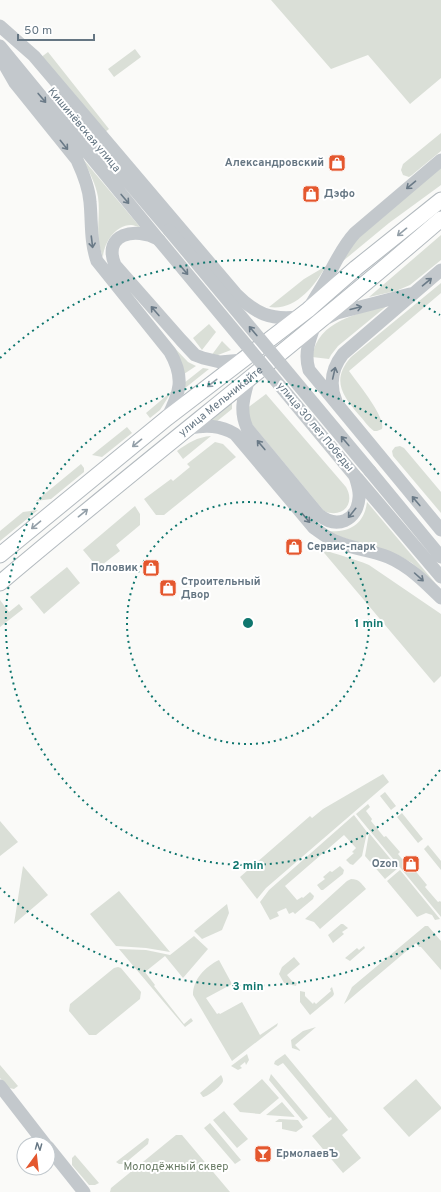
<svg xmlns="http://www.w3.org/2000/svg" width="441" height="1192" font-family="Overpass,sans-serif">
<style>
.green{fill:#dadfd7}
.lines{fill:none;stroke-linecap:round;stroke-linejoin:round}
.secondary-casing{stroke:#b3babf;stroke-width:17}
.tertiary{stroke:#c3c8cc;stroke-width:13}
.secondary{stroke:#fff;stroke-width:15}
.tertiary-bridge{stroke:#c3c8cc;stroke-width:13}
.oneway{stroke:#6a7a87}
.oneway2{stroke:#939fa8}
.ring{fill:none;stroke:#0f766e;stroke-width:2;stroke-dasharray:2 4}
.labels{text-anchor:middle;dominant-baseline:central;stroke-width:4;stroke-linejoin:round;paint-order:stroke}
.street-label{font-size:11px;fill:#657683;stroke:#fff}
.poi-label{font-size:11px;font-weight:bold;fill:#657683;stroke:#fff;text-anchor:start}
.park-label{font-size:11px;fill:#687a64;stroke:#fff}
.centre{fill:#0f766e;stroke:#fff;stroke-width:2}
.ring-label{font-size:12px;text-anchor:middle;font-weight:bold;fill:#0f766e;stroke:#fff;stroke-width:4;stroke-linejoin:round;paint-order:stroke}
</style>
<rect width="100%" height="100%" fill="#fafaf8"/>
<!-- green -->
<path class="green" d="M271 0H441V78L410 104 368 55 331 69Z
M135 49 141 57 114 77 108 69Z
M48 52 109 129 101 135 40 58Z
M441 133V151L412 175 409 177 403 175 401 170 403 164Z
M83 159 140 227C137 227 134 225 131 225 115 225 104 243 103 257 94 236 101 218 98 197 96 184 89 172 83 159Z
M441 166V185L389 223 343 261 345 255 356 240Z
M441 235V260L410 285 396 291 369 297Z
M326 266C314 287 295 311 269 307L304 279Z
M441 283V293L349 371C356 381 386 417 382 429L377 431H374C368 427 364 420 359 415 342 395 331 380 351 357Z
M388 305 338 346 331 355 329 359 312 357C318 320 358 314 388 305Z
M209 324 216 332 202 350 193 338Z
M168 341 188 362 196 366 184 374Z
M222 341 231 350 218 355 211 356Z
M203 368 209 369 184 389V383Z
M172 391 160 410 150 418 146 413Z
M266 394 346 487C356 504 342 519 324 511L251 423 246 409Z
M232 402V409L216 422 210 421Z
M127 427 132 433 102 457 92 455Z
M211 436 183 459 177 451C188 443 197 437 211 436Z
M215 442 223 444 236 457 164 515H156L144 499 171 479 173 481 190 467 187 464Z
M400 446 404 448 441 492V513L393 456 392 451 395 447Z
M81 464 84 468V472L51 499 36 501Z
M367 502 436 584 412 563 398 555 341 537 327 531C349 533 364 525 367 502Z
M135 506 140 514V525L116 545 120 551 98 568 83 550Z
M38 510 0 541V531L23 512Z
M320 548C336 555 353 558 369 565L441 614V676L434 683Z
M67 567 80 583 44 614 30 597Z
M0 600 9 612 19 604 23 609 0 627Z
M383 774 389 782 266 888 257 899 240 877 310 816 312 818 323 809Z
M385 792 396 806 391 810 380 796Z
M368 804 370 807 366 811 372 819 371 821 384 837 386 836 400 852 398 854 411 870 413 868 427 885 425 887 438 902 440 901 441 902V917L356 814Z
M402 813 423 839 418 843 397 817Z
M354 815 367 832 362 856 353 865 350 864 346 860 354 853 352 852 356 848 344 835 285 886 297 900 302 897 303 898 310 892 314 896 313 899 295 914 293 912 289 914 286 908 277 912 279 916 270 920 260 902 269 890Z
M0 821 18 842 0 856Z
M369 833 398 868 385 879 365 856Z
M428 845 441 861V870L424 849Z
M23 866 48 895 14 924Z
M340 866 344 870 343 874 323 890H321L317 885 325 879 323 877 330 871 332 872Z
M400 870 440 919 435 920 432 915 426 913 417 917 387 881Z
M351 879C359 879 361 883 366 889L320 929 314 922 305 919 347 881Z
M119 891 170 952 146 948 116 946 90 914Z
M227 904 229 913 222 930 202 939 194 931Z
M341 924H343L348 928 342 932 344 934 333 943 328 935Z
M425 926H428L441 941V970L421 947H419L416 943 344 1004 352 987Z
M194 936 208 949 183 978 165 956 145 972 155 985 154 986 184 1024 191 1018 193 1021 185 1027 119 949 146 950 170 955Z
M364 946 365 948 350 961 345 958 357 948 359 950Z
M294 957 300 964 287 975 292 981 297 983 296 986 284 983 279 974 282 967Z
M219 960 232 984 206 998 217 1014 219 1013 220 1014 242 1002 260 1035 278 1023 277 1026 232 1061 193 995C193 979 205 967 219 960Z
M118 967 121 968 141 992 140 999 96 1035H89L69 1011 70 1004 114 968Z
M332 987 334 994 333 996 310 1015 300 1002V991L305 992V996L313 1004 314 1002 316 1004 331 991 330 989Z
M316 1027 295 1045 301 1051 292 1048 291 1040 303 1031Z
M247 1054 249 1060 246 1065 245 1062 240 1066 242 1068 238 1070 231 1066Z
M285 1054 348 1130 342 1135 361 1158 343 1173 312 1136 332 1119 331 1117 329 1118 283 1063 278 1066 274 1064 275 1061Z
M0 1065 18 1086 14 1089 9 1088 0 1078Z
M271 1074 308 1118 303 1121 269 1080Z
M221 1075C222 1077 223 1078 223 1081 222 1086 207 1097 203 1097L200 1093Z
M262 1079 279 1098 260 1114 240 1112 233 1104Z
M416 1079 441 1107V1109L409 1137 383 1108Z
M282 1102 295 1117 266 1115Z
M224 1111 248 1139 237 1148 213 1120Z
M279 1119 298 1120 303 1127 296 1132 282 1129V1122H275Z
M210 1123 241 1160 235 1164 204 1128Z
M176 1135H182L230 1192H110L111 1188Z
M147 1138 149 1139 148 1144 124 1164H119L116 1162Z
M75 1155 99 1183 95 1185H89L72 1165V1158Z"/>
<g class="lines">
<defs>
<g id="secondary">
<path d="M0 555 167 418 308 310 356 268 441 200"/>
<path id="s1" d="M0 583C145 460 297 344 441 219"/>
</g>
</defs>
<!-- secondary casing -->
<use href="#secondary" class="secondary-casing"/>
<!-- tertiary -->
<path class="tertiary" d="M0 26 34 56 236 294C256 314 270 320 298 317
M0 46 159 240
M0 57 15 83 77 160C83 173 89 187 90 202 92 222 90 241 97 261L170 352C185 378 180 393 167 418
M56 97 169 230
M158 239C136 227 102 233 115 265L181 340 195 355 203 358 220 362 243 360
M312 303C317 294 323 286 328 276 336 261 343 246 355 233L441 160
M327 318 337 313 410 294
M315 325C309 340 304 354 309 370L441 530
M249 378C244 396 239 410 247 428L319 515C337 529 357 521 359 498 360 491 357 483 355 476
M336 401C329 384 332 368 343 354L441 270
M189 428C206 425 220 425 235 434L314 528C321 533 327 538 335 541 352 549 371 550 388 557 409 566 425 582 441 598
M370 471 441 557
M357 478 441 577
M0 1086 45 1144
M48 1147 84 1192"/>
<!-- secondary -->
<use href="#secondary" class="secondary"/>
<!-- tertiary-bridge -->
<path class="tertiary-bridge" d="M169 230 370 471
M159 240 355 476"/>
</g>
<!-- one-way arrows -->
<defs><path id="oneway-shaft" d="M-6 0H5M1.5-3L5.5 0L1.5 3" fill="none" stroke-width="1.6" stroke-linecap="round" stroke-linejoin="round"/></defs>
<g class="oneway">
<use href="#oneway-shaft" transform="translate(42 98) rotate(50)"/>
<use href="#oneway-shaft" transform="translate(64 145) rotate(51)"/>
<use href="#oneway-shaft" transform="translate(411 185) rotate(140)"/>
<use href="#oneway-shaft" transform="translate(125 199) rotate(50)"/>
<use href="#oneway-shaft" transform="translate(92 242) rotate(83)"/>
<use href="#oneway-shaft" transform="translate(184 270) rotate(50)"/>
<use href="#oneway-shaft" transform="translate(427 282) rotate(-40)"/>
<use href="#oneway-shaft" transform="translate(356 308) rotate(-14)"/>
<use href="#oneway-shaft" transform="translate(155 311) rotate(-131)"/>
<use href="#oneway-shaft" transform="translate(253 331) rotate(-130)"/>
<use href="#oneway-shaft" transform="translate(334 373) rotate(-77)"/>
<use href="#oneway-shaft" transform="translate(345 441) rotate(-130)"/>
<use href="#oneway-shaft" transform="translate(261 445) rotate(-130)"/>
<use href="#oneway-shaft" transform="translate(416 501) rotate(-130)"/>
<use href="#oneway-shaft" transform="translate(352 513) rotate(129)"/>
<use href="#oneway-shaft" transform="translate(306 518) rotate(50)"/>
<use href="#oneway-shaft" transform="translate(419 577) rotate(42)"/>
</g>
<g class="oneway2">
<use href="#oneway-shaft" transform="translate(402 232) rotate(141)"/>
<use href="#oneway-shaft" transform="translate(212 383) rotate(142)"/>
<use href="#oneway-shaft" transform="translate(137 443) rotate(141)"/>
<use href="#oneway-shaft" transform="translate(83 513) rotate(-39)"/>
<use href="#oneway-shaft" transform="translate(36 525) rotate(140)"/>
</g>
<!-- distance rings -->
<g class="ring">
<circle cx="248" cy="623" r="121"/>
<path d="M440 770A242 242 0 1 1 440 476"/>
<path d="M440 931A363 363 0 0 1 0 888M0 358A363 363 0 0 1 440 315"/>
</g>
<!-- icons -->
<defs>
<symbol id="shop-square" viewBox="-11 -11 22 22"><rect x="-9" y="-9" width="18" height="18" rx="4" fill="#e4572e" stroke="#fff"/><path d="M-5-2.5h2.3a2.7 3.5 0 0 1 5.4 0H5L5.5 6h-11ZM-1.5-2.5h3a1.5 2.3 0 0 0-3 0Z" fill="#fff"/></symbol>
<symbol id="bar-square" viewBox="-11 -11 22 22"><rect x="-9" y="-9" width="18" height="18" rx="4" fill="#e4572e" stroke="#fff"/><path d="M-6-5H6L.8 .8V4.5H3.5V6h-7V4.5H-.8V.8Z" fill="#fff"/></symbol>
</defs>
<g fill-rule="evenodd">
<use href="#shop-square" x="327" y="153" width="20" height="20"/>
<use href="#shop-square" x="301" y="184" width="20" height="20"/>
<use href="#shop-square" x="284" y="537" width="20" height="20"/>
<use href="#shop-square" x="141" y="558" width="20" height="20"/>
<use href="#shop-square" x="158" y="578" width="20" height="20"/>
<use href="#shop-square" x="401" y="854" width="20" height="20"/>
<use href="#bar-square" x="253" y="1144" width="20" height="20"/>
</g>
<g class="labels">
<!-- street labels -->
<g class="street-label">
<text transform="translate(84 130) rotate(50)">Кишинёвская улица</text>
<text stroke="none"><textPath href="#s1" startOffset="286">улица Мельникайте</textPath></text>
<text transform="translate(315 427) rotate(50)">улица 30 лет Победы</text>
</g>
<!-- poi labels -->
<g class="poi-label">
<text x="324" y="163" text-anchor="end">Александровский</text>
<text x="324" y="194">Дэфо</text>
<text x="307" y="547">Сервис-парк</text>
<text x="138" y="568" text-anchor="end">Половик</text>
<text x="181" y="582">Строительный<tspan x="181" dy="13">Двор</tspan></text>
<text x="398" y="864" text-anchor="end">Ozon</text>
<text x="276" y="1154">ЕрмолаевЪ</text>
</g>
<!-- park labels -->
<g class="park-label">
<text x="176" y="1167">Молодёжный сквер</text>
</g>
</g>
<circle cx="248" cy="623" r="6" class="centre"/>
<g class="ring-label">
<text x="369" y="627">1 min</text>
<text x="248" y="869">2 min</text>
<text x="248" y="990">3 min</text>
</g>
<!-- north arrow -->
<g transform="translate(36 1156) rotate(15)"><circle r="19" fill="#ffffff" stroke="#c1c8cd"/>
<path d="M0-3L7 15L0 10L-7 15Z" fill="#e4572e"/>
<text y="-6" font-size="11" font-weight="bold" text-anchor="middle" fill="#657683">N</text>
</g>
<!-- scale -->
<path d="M18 34v6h76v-6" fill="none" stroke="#657683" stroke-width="2"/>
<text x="24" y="34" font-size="12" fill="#657683" stroke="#ffffff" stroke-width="3" paint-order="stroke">50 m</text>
</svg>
